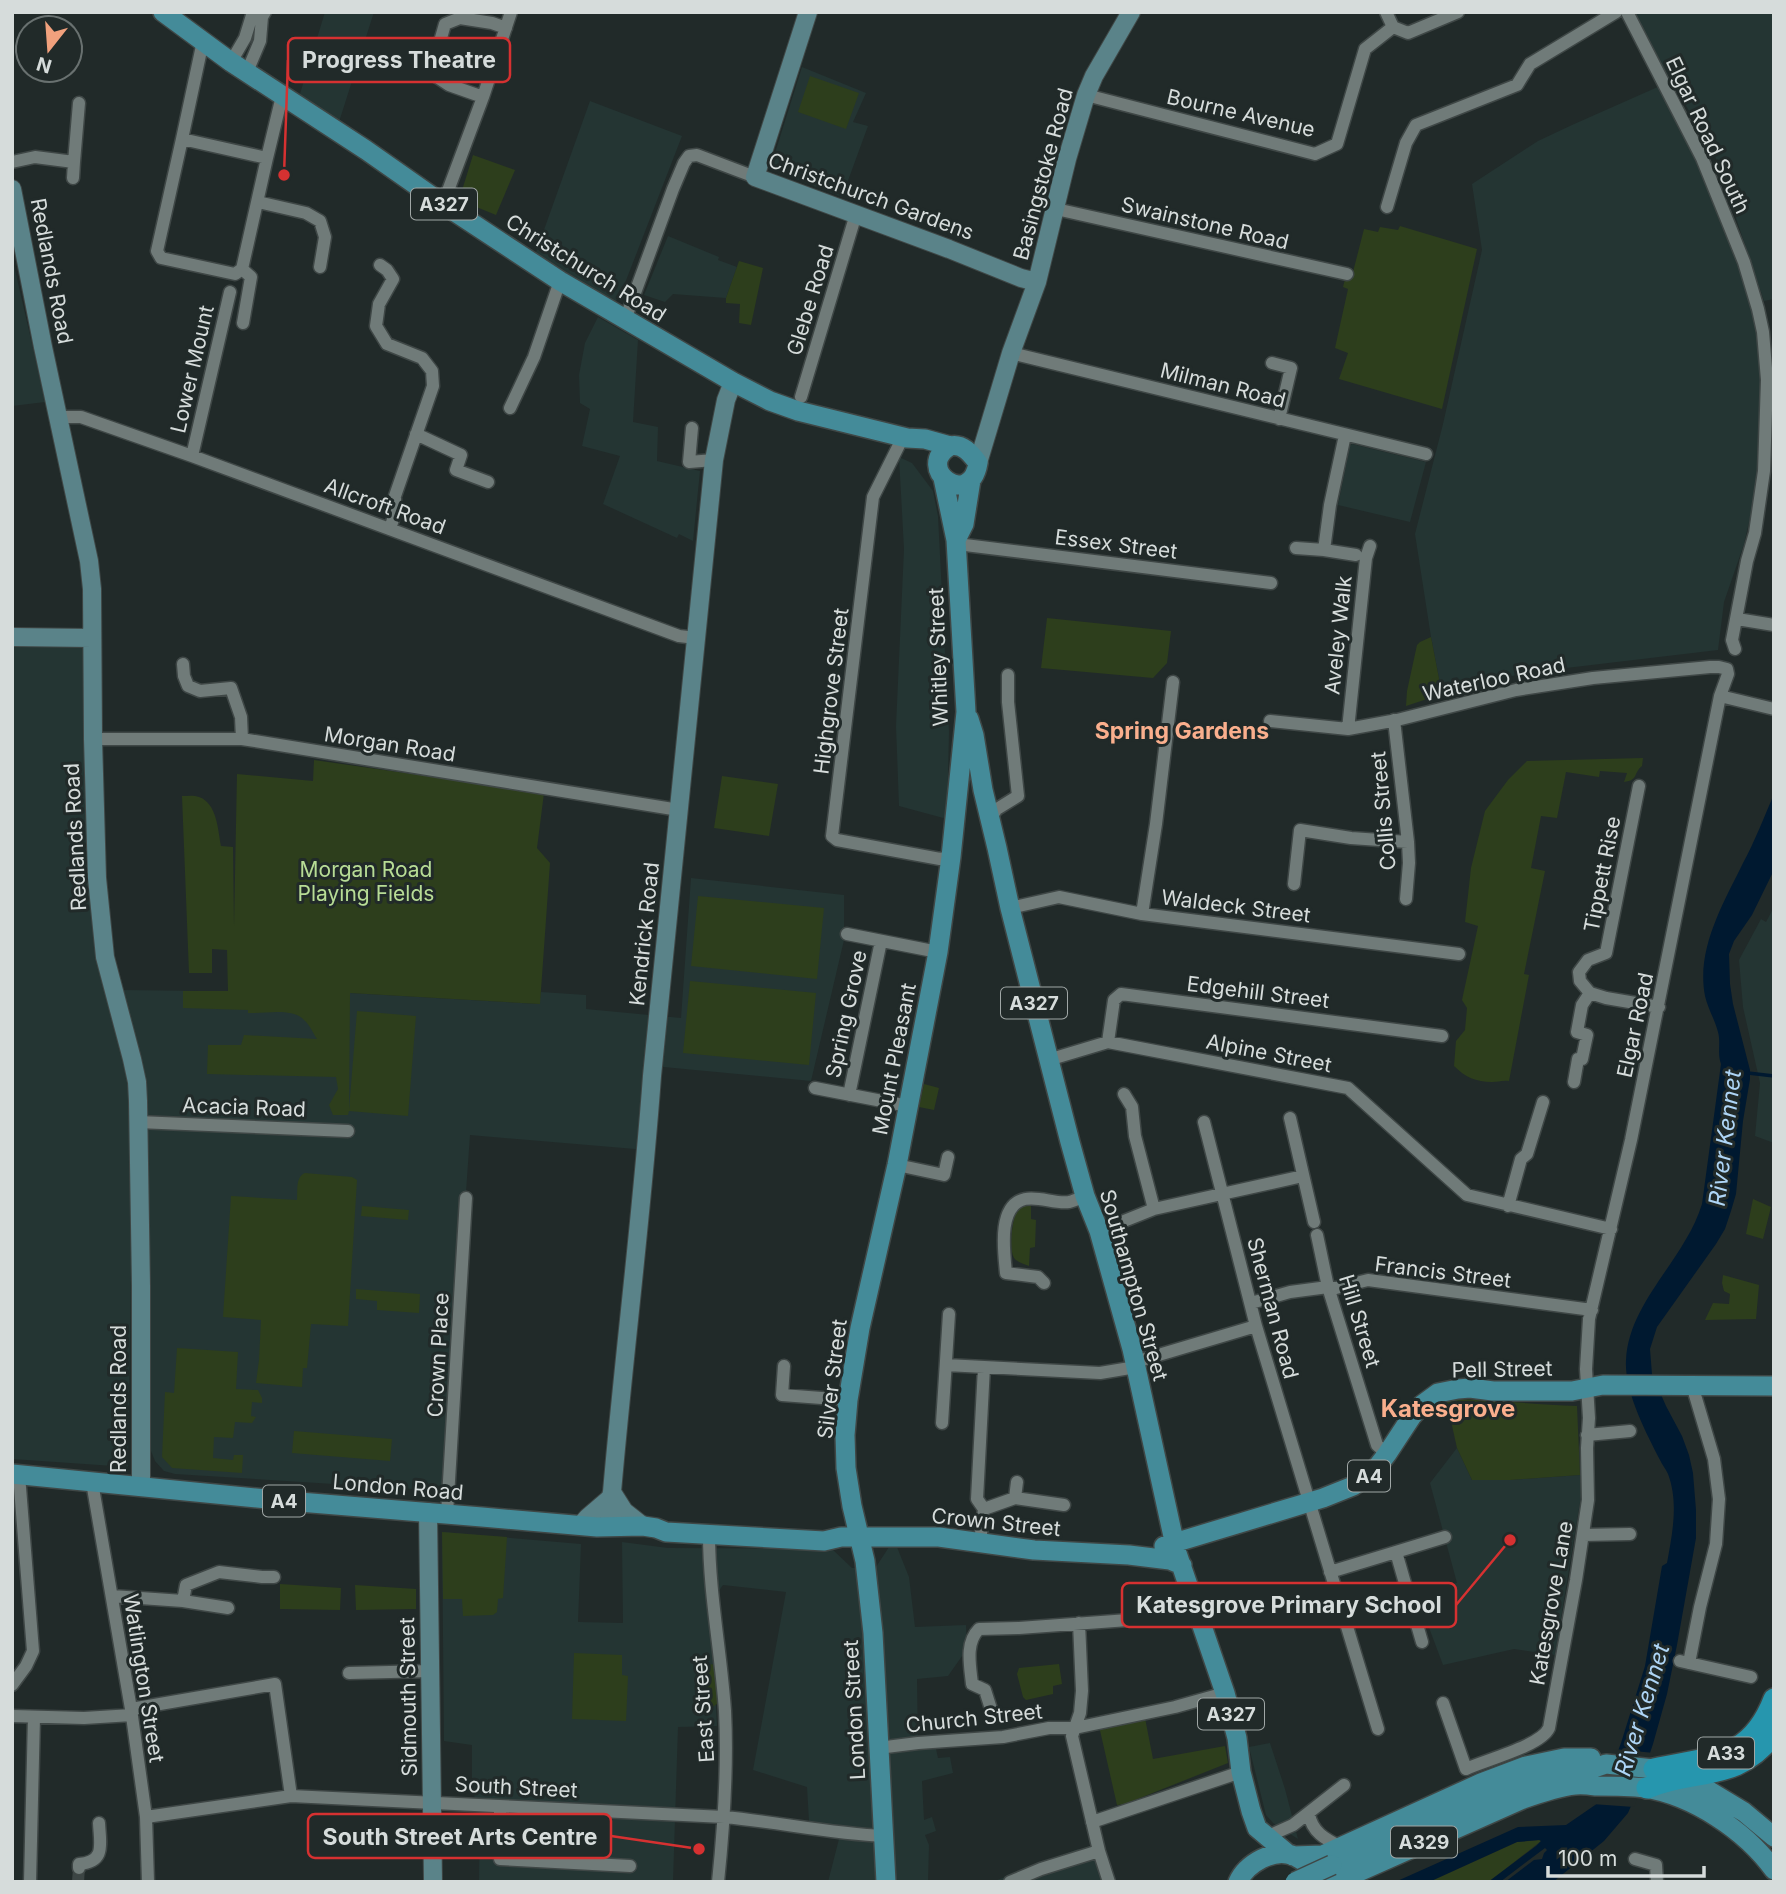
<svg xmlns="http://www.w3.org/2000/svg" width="1786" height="1894" font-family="Inter,sans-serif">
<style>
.built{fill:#243533}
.green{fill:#2d3e1c}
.water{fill:#001930}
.pier{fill:#212a29}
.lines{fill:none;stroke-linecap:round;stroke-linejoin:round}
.stream{stroke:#001930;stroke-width:3.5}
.street-tunnel{stroke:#3c4544;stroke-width:12;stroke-dasharray:12 6;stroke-linecap:butt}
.street-casing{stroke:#3f4746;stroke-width:15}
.secondary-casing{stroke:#3f4746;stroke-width:20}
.primary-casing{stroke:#3f4746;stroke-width:22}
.highway-casing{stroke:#3f4746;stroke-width:24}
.street{stroke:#707b79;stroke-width:12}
.secondary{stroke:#5a8389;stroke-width:18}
.primary{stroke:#448b99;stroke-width:19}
.highway{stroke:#2696ae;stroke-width:21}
.primary-bridge-casing{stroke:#3f4746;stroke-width:22;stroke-linecap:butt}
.primary-bridge{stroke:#448b99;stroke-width:19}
.labels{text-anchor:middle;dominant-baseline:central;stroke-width:6;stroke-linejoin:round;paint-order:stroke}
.shield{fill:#212a29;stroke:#a0a7a6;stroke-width:2}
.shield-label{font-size:19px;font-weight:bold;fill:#d6dcdb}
.street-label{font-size:21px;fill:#d6dcdb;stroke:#212a29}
.park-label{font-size:21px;fill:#b7dc95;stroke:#212a29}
.neighbourhood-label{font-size:23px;font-weight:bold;fill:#faaf8d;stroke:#212a29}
.water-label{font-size:23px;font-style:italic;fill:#aed5f6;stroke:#212a29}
.quarter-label{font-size:24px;font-weight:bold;fill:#faaf8d;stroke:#212a29}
.leader{fill:none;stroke:#d63131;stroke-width:2.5}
.callout-dot{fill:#d63131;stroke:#212a29;stroke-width:2.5}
.callout{fill:#212a29;stroke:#d63131;stroke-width:2.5}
.callout-label{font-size:23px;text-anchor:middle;font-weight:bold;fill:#d6dcdb}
</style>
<rect width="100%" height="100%" fill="#212a29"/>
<!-- built -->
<path class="built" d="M325 12H374L339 122 299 97Z
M1632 12H1774V299L1764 301 1715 156Z
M802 67 866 93 853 122 868 126 842 197 770 169Z
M1660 86 1704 164 1760 327 1770 430 1744 544 1724 602 1718 650 1524 673 1442 694 1431 637 1415 534 1443 424 1482 250 1472 184 1538 141 1572 125Z
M590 101 682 136 620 296 615 302 535 255Z
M668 236 719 257 718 260 737 267 726 298 673 294 665 302 644 295Z
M12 257 33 348 45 402 12 406Z
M598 317 638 340 633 422 658 427 657 461 700 471 693 541 679 534 677 538 603 504 620 456 582 446 590 409 580 403 579 375 585 343Z
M1352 444 1426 462 1410 522 1338 505 1350 446Z
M899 457 912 463 933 491 938 516 949 732 947 819 899 806 896 726 904 549Z
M12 643H88L89 831 134 1085 128 1467 12 1459Z
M691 878 844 895V940L811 1081 653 1066 647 1150 470 1135 445 1491 175 1474 164 1471 155 1461 151 1451 145 1084 122 990 350 993 539 1004 541 992 586 995V1009L681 1018Z
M1774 907V1143L1755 1136 1760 1083 1743 1007 1739 960 1761 919 1766 922Z
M1457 1448 1472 1480H1510L1580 1475 1581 1496 1555 1655 1514 1649 1443 1665 1416 1593 1457 1583 1430 1483Z
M442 1532 581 1544 578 1622 623 1623 622 1542 668 1548 832 1549 852 1568 876 1567 889 1547H897L909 1577 915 1627 966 1625 967 1649 948 1676 917 1679 918 1747 936 1749 938 1758 950 1757 953 1773 922 1781 924 1820 932 1817 936 1831 925 1835 929 1845 928 1882H828L840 1835 809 1821 807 1787 753 1770 786 1592 723 1585 711 1602 717 1726 678 1727 673 1882H479L480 1816 472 1788V1745L444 1741Z
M1270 1743 1285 1789 1298 1839 1273 1823 1266 1815 1249 1747Z
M1078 1849 1099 1857 1106 1882H992Z"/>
<!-- green -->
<path class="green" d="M810 76 859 93 846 129 798 112Z
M473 155 515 170 496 215 459 200Z
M1400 226 1477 249 1442 409 1339 379 1348 353 1335 348 1348 289 1343 287 1347 271 1353 272 1364 229 1378 232 1380 227 1398 230Z
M739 261 763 268 751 325 739 323 740 304 726 303V298Z
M1047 618 1171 631 1167 663 1153 678 1041 668Z
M1431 637 1442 694 1406 706 1407 691 1417 645 1420 642Z
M1643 758 1642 766C1633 773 1639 780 1624 782L1627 773 1600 771 1599 777 1566 772 1557 818 1541 816 1531 868 1545 871 1524 974 1529 975 1509 1081C1502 1080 1498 1082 1492 1082 1476 1082 1465 1077 1454 1066L1456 1041 1465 1030 1467 1008 1462 1000 1478 926 1465 922 1471 868 1485 811 1508 780 1527 761Z
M314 760 544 793 537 848 550 863 540 1004 350 993 349 1110 357 1011 416 1016 408 1116 349 1111 348 1115H333L329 1105 338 1089 336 1077 207 1074 208 1045H241L244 1035 317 1039C313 1033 310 1025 304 1020 292 1007 265 1014 248 1013V1010L183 1008V991H228L227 950 212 949V973H189L182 796C187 796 194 795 199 797 217 803 218 830 221 846L233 847 234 926 237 774 313 781Z
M722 776 778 784 769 836 714 828Z
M698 896 824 908 817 979 691 966Z
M690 981 816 993 809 1065 683 1053Z
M924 1084 939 1088 934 1110 919 1107Z
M305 1173 352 1177 357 1180 348 1326 311 1324 307 1368H303L302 1387 256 1383 259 1360 261 1320 223 1317 231 1196 297 1200C298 1191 295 1177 305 1173Z
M1753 1199 1771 1207 1763 1239 1746 1234Z
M1031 1200V1219L1036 1220 1035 1247 1030 1248 1029 1266C1024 1264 1018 1263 1014 1258 1008 1247 1013 1217 1018 1206Z
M362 1206 409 1210 408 1220 361 1216Z
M1723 1275 1759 1285 1756 1319 1705 1320 1713 1303 1729 1304 1730 1294 1724 1291 1722 1283Z
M356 1289 420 1294 419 1313 377 1310V1301L356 1299Z
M177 1348 238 1352 236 1389 258 1390 262 1398V1403L252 1402 251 1416 256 1417 252 1423 235 1422 233 1438 214 1437 213 1458 233 1460 234 1455H243L242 1473 172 1468 162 1457 165 1392 174 1393Z
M1460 1399C1499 1400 1537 1405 1577 1406L1580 1475 1510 1480H1472L1457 1448 1451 1421 1434 1408 1445 1402Z
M294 1431 392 1439 390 1461 292 1453Z
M442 1532 507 1537 503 1598 498 1599 497 1612 493 1615 463 1616 462 1599H443Z
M280 1584 341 1588 340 1610 280 1609Z
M355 1585 416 1589V1609L356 1610Z
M574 1653 622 1655V1675L628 1676 626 1721 572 1719Z
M716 1664 718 1698 717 1704 708 1710 704 1665Z
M1059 1664 1062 1684 1053 1686V1694L1026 1700 1023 1697 1017 1674 1019 1668Z
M1145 1718 1153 1759 1225 1746 1228 1763 1125 1804 1117 1805 1099 1726Z
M1540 1840 1541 1841 1489 1882H1429L1517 1842Z"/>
<!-- water -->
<path class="water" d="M1774 794V870L1752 915 1734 941 1729 954 1730 984 1733 1004 1750 1070V1079L1743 1121 1736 1194 1731 1211 1725 1229 1716 1244 1657 1327 1650 1349 1652 1374 1666 1406 1682 1436 1689 1455 1693 1473 1696 1510V1538L1677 1645 1667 1694 1653 1744 1637 1792 1628 1813 1604 1841 1553 1882H1505L1534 1860 1542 1859 1544 1853 1547 1850 1545 1848 1500 1882H1488L1536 1846 1541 1841 1539 1840 1517 1842 1429 1882H1395L1518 1827 1566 1825 1598 1803 1621 1743 1645 1666 1662 1566 1667 1563C1672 1535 1679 1503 1668 1474 1666 1469 1662 1465 1660 1460 1646 1433 1624 1391 1626 1360 1629 1301 1685 1260 1702 1204L1721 1064C1717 1053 1721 1043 1718 1032 1715 1020 1708 1009 1705 996 1696 949 1723 904 1743 863 1755 841 1764 817 1774 794Z"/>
<!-- pier -->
<path class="pier" d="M1614 1749 1654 1753 1634 1807 1592 1804 1595 1801Z"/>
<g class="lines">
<!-- stream -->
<path class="stream" d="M1748 1073 1774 1076"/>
<!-- street-tunnel -->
<path class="street-tunnel" d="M78 1882 79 1868"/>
<defs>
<path id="street" d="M1386 12 1393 27
M1627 12 1702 158 1744 262 1758 309 1763 332 1767 380 1764 471 1755 533 1747 561 1732 640 1735 649
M1393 27 1408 33 1458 12
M203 41 182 139 267 158 242 269
M231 62 245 38 253 12
M247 72 260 41 262 17 265 12
M1086 95 1315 154 1337 144 1365 49 1393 27
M483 97 449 85 431 73 445 24 460 18 492 23 506 28
M182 139 157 251 161 258 235 274 242 269
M267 158 282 96
M12 162 35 157 74 162 73 178
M74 162 79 103
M258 202 306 213 320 221 325 237 320 267
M443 204 483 97 511 12
M1387 207 1406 143 1416 125 1517 85 1530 64 1616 12
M1056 209 1347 274
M380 265 387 270 393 279 379 304 376 326 387 344 422 358 432 371 433 386 395 496V513L390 529
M242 269 251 277 243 323
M625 320 673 189 684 163 689 156 697 155 755 177
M1011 353 1426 454
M1272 363 1291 368 1279 419
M801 397 856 214
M510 408 534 357 560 281
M59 417H81L192 456 679 636 696 638
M692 428 689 462 714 460
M416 434 461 455 456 470 488 482
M903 437 873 497 832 836 837 840 940 859 951 857
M192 456 230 292
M957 544 1271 583
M1296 548 1324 550 1330 505 1345 435
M1324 550 1356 555
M1737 619 1774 625
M183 664 184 676 188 686 200 691 231 688 241 717 242 739
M1720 696 1774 709
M1394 720 1408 842 1409 863 1406 899
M1270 721 1348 729 1397 720 1516 690 1593 678 1710 667H1719L1727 669 1728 674 1720 696 1631 1140 1589 1319 1586 1369 1589 1418 1587 1448 1588 1500 1576 1580 1549 1728C1541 1746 1485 1760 1466 1769L1443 1703
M1348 729 1366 558 1370 546
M93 739H242L679 810
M989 819 997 809 1018 796 1008 702V675
M1294 884 1300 830 1351 838 1408 842
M1010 908 1059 897 1142 914 1459 954
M1142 914 1156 824 1173 682
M847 934 938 952
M1590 993 1580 981 1579 972 1588 960 1606 953 1639 786
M1590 993 1606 998 1659 1007
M1108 1042 1114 1000 1121 994 1442 1036
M1048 1060 1108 1042 1348 1088 1467 1195 1611 1229
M1574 1082 1578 1059H1582L1587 1035 1577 1032 1582 1005 1590 993
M815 1088 908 1106
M1124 1094 1132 1107 1135 1136 1154 1209
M849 1095 881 941
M1290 1118 1314 1222
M138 1122 348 1131
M1204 1122 1256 1326 1378 1729
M897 1165 944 1175 948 1157
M1508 1206 1521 1159 1527 1154 1543 1102
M1099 1231 1154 1209 1303 1176
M1317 1235 1328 1287 1377 1445 1387 1454
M1044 1283 1038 1277 1006 1273C1004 1252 997 1205 1025 1199 1039 1196 1055 1204 1069 1202 1074 1201 1080 1198 1085 1196
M1251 1303 1290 1292 1328 1287 1336 1288 1368 1280 1592 1310
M1135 1362 1256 1326
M946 1365 1100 1373 1136 1367
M784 1366 782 1395 848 1400
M942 1423 949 1314
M1587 1435 1630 1431
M92 1482 131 1709 146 1817 148 1882
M1015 1498 1017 1482
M984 1509 1015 1498 1064 1505
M447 1514 466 1198
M709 1534C709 1593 721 1652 725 1711 728 1769 724 1824 718 1882
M1583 1535 1630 1534
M980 1542 984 1509 977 1499 984 1367
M1396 1552 1422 1642
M1330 1572 1445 1537
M112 1596 183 1601 228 1608
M183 1601 186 1585 219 1572 262 1577H274
M1079 1623 1082 1691 1080 1713 1072 1736 1099 1851 1109 1882
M1680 1661 1751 1677
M1689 1663 1700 1607 1716 1544 1719 1499 1714 1459 1692 1385
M349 1673 431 1671
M12 1685 26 1666 33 1651 19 1475
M131 1709 275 1684 291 1796
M991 1709 985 1690 972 1684C970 1665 965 1643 979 1629L1019 1628 1142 1619
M12 1716 84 1718 132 1715
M878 1748 918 1743 1003 1737 1049 1728H1075L1175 1707 1225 1693
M500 1807V1859L630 1866
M1309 1814C1312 1832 1325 1839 1341 1847
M146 1817 291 1796 724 1817C778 1822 831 1834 884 1836
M1092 1822 1241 1772
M1266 1837 1293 1825 1344 1785
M1635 1859 1656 1865 1657 1882
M79 1868V1864C106 1862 100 1844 99 1823
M30 1882 34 1717
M1010 1882 1041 1869 1099 1851"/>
<path id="secondary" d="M808 12 755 177 949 249 1021 278 1037 282
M12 189 43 347 89 561 92 589 93 739 97 878 105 957 132 1059 137 1082 138 1101 141 1286V1487
M978 463 1011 353 1037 282 1067 159 1086 95 1094 76 1131 12
M12 637 92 638
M612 1492 624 1511 643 1526
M428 1512 433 1882
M581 1525 588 1517 609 1499
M613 1526C608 1515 608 1503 612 1492 624 1353 642 1215 652 1076L714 460 726 400 733 382"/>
<path id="primary" d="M163 12 231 62 366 150 443 204 560 281 733 382 770 401 798 411 907 438 925 439 950 446C963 443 971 454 978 463 970 511 913 468 950 446
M956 540 964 524 971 480
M969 719 974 735 983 790 997 848 1010 908 1070 1142 1085 1196 1099 1231 1132 1349 1176 1550 1225 1693 1237 1738 1241 1772 1251 1811 1257 1828 1288 1854
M12 1474 287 1501 482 1517 597 1527 643 1526 656 1528 666 1532 824 1541 841 1537H939L1034 1550 1129 1555 1170 1560 1182 1565
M1164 1546 1323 1498 1353 1486 1374 1471 1387 1454 1412 1416 1423 1404 1438 1393 1458 1389 1470 1388 1493 1391H1572L1603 1385 1774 1386
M1293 1856 1323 1855 1481 1783 1526 1766 1564 1758H1591
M1332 1865 1517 1784 1552 1774 1591 1769 1606 1764 1654 1769 1706 1789 1744 1812 1774 1837
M886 1882 873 1633 865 1561 852 1506 846 1468 845 1435 848 1400 860 1328 897 1165 938 952 951 857 966 712 956 540 943 478
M1238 1882C1246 1864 1274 1847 1294 1856 1306 1861 1314 1871 1322 1882
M1336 1882 1523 1799C1540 1793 1557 1787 1575 1785 1582 1784 1589 1785 1596 1786 1613 1786 1629 1786 1645 1788 1693 1796 1745 1830 1774 1870"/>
<path id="highway" d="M1654 1769C1710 1756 1750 1762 1774 1699
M1647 1788C1694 1768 1739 1783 1774 1733"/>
</defs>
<!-- street casing -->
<use href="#street" class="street-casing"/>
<!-- secondary casing -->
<use href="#secondary" class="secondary-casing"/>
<!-- primary casing -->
<use href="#primary" class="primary-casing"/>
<!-- highway casing -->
<use href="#highway" class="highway-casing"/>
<!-- street -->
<use href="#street" class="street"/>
<!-- secondary -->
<use href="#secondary" class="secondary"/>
<!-- primary -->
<use href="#primary" class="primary"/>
<!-- highway -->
<use href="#highway" class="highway"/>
<defs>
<path id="primary-bridge" d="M1295 1882 1332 1865"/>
</defs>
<!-- primary-bridge casing -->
<use href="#primary-bridge" class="primary-bridge-casing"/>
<!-- primary-bridge -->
<use href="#primary-bridge" class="primary-bridge"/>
</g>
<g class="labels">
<!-- shield labels -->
<g class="shield">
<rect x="411" y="188.5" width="66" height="31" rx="5"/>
<rect x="1001" y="987.5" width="66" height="31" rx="5"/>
<rect x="1348" y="1460.5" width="42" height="31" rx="5"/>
<rect x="263" y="1485.5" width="42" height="31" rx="5"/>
<rect x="1198" y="1698.5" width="66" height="31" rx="5"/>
<rect x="1698" y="1737.5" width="56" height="31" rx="5"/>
<rect x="1391" y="1826.5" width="66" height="31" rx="5"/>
</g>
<g class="shield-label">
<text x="444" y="204">A327</text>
<text x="1034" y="1003">A327</text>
<text x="1369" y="1476">A4</text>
<text x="284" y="1501">A4</text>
<text x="1231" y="1714">A327</text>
<text x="1726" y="1753">A33</text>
<text x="1424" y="1842">A329</text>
</g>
<!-- street labels -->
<g class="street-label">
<text transform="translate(1241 113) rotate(13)">Bourne Avenue</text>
<text transform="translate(1708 135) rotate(65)">Elgar Road South</text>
<text transform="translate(1043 174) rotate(-75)">Basingstoke Road</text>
<text transform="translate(871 196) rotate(20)">Christchurch Gardens</text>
<text transform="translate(1205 223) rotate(13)">Swainstone Road</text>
<text transform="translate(586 268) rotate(32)">Christchurch Road</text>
<text transform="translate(52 271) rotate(79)">Redlands Road</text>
<text transform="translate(810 300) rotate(-73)">Glebe Road</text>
<text transform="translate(192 369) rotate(-77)">Lower Mount</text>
<text transform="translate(1223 385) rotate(14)">Milman Road</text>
<text transform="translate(385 506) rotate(20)">Allcroft Road</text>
<text transform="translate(1116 544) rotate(7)">Essex Street</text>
<text transform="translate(1338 635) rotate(-84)">Aveley Walk</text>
<text transform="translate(938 657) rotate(-92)">Whitley Street</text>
<text transform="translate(1494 679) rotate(-12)">Waterloo Road</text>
<text transform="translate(831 691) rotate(-83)">Highgrove Street</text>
<text transform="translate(390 744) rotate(9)">Morgan Road</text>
<text transform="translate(1383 811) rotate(-95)">Collis Street</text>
<text transform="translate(75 837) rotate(-93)">Redlands Road</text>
<text transform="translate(1602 874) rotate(-79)">Tippett Rise</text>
<text transform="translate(1236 906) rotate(7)">Waldeck Street</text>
<text transform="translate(644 934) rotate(-84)">Kendrick Road</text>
<text transform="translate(1258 992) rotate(7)">Edgehill Street</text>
<text transform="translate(846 1014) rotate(-78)">Spring Grove</text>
<text transform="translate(1635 1025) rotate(-78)">Elgar Road</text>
<text transform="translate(1269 1053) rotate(11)">Alpine Street</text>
<text transform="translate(894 1059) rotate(-79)">Mount Pleasant</text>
<text transform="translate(244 1107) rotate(2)">Acacia Road</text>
<text transform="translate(1443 1272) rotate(7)">Francis Street</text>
<text transform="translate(1134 1285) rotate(74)">Southampton Street</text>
<text transform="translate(1273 1308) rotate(75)">Sherman Road</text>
<text transform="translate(1360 1321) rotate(73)">Hill Street</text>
<text transform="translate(438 1355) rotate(-87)">Crown Place</text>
<text transform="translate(1502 1369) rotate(-1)">Pell Street</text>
<text transform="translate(832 1379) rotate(-83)">Silver Street</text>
<text transform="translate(118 1399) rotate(-90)">Redlands Road</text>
<text transform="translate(398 1487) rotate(5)">London Road</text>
<text transform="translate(996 1522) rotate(6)">Crown Street</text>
<text transform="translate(1551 1603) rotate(-80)">Katesgrove Lane</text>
<text transform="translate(144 1678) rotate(81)">Watlington Street</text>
<text transform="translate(408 1697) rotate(-91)">Sidmouth Street</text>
<text transform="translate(703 1709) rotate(-94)">East Street</text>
<text transform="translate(854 1710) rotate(-93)">London Street</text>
<text transform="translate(974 1718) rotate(-6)">Church Street</text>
<text transform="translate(516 1787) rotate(3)">South Street</text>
</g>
<!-- park labels -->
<g class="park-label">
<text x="366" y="869">Morgan Road<tspan x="366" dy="24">Playing Fields</tspan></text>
</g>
<!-- neighbourhood labels -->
<g class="neighbourhood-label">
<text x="1182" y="731">Spring Gardens</text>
</g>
<!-- water labels -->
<g class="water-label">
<text transform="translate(1725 1138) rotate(-83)">River Kennet</text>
<text transform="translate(1642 1710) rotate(-73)">River Kennet</text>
</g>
<!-- quarter labels -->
<g class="quarter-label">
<text x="1448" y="1408">Katesgrove</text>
</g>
</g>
<!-- callouts -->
<path class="leader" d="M284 175L288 60M1510 1540L1456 1605M699 1849L611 1836"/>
<g class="callout-dot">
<circle cx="284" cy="175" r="7"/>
<circle cx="1510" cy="1540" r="7"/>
<circle cx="699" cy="1849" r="7"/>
</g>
<g class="callout">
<rect x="288" y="38" width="222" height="44" rx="7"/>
<rect x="1122" y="1583" width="334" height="44" rx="7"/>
<rect x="308" y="1814" width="303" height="44" rx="7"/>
</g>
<g class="callout-label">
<text x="399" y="68">Progress Theatre</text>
<text x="1289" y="1613">Katesgrove Primary School</text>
<text x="460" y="1845">South Street Arts Centre</text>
</g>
<!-- border -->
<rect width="1786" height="1894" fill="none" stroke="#d6dcdb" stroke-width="28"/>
<!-- north arrow -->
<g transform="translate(49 49) rotate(197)"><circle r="33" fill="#212a29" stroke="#697170" stroke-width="2"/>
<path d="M0-5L12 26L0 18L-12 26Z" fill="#f1a17d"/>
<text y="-10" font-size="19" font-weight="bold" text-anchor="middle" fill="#d6dcdb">N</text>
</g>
<!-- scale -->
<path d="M1548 1866v10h156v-10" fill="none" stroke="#d6dcdb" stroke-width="3.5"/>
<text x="1558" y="1866" font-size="21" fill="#d6dcdb" stroke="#212a29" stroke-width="5" paint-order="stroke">100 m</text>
</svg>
